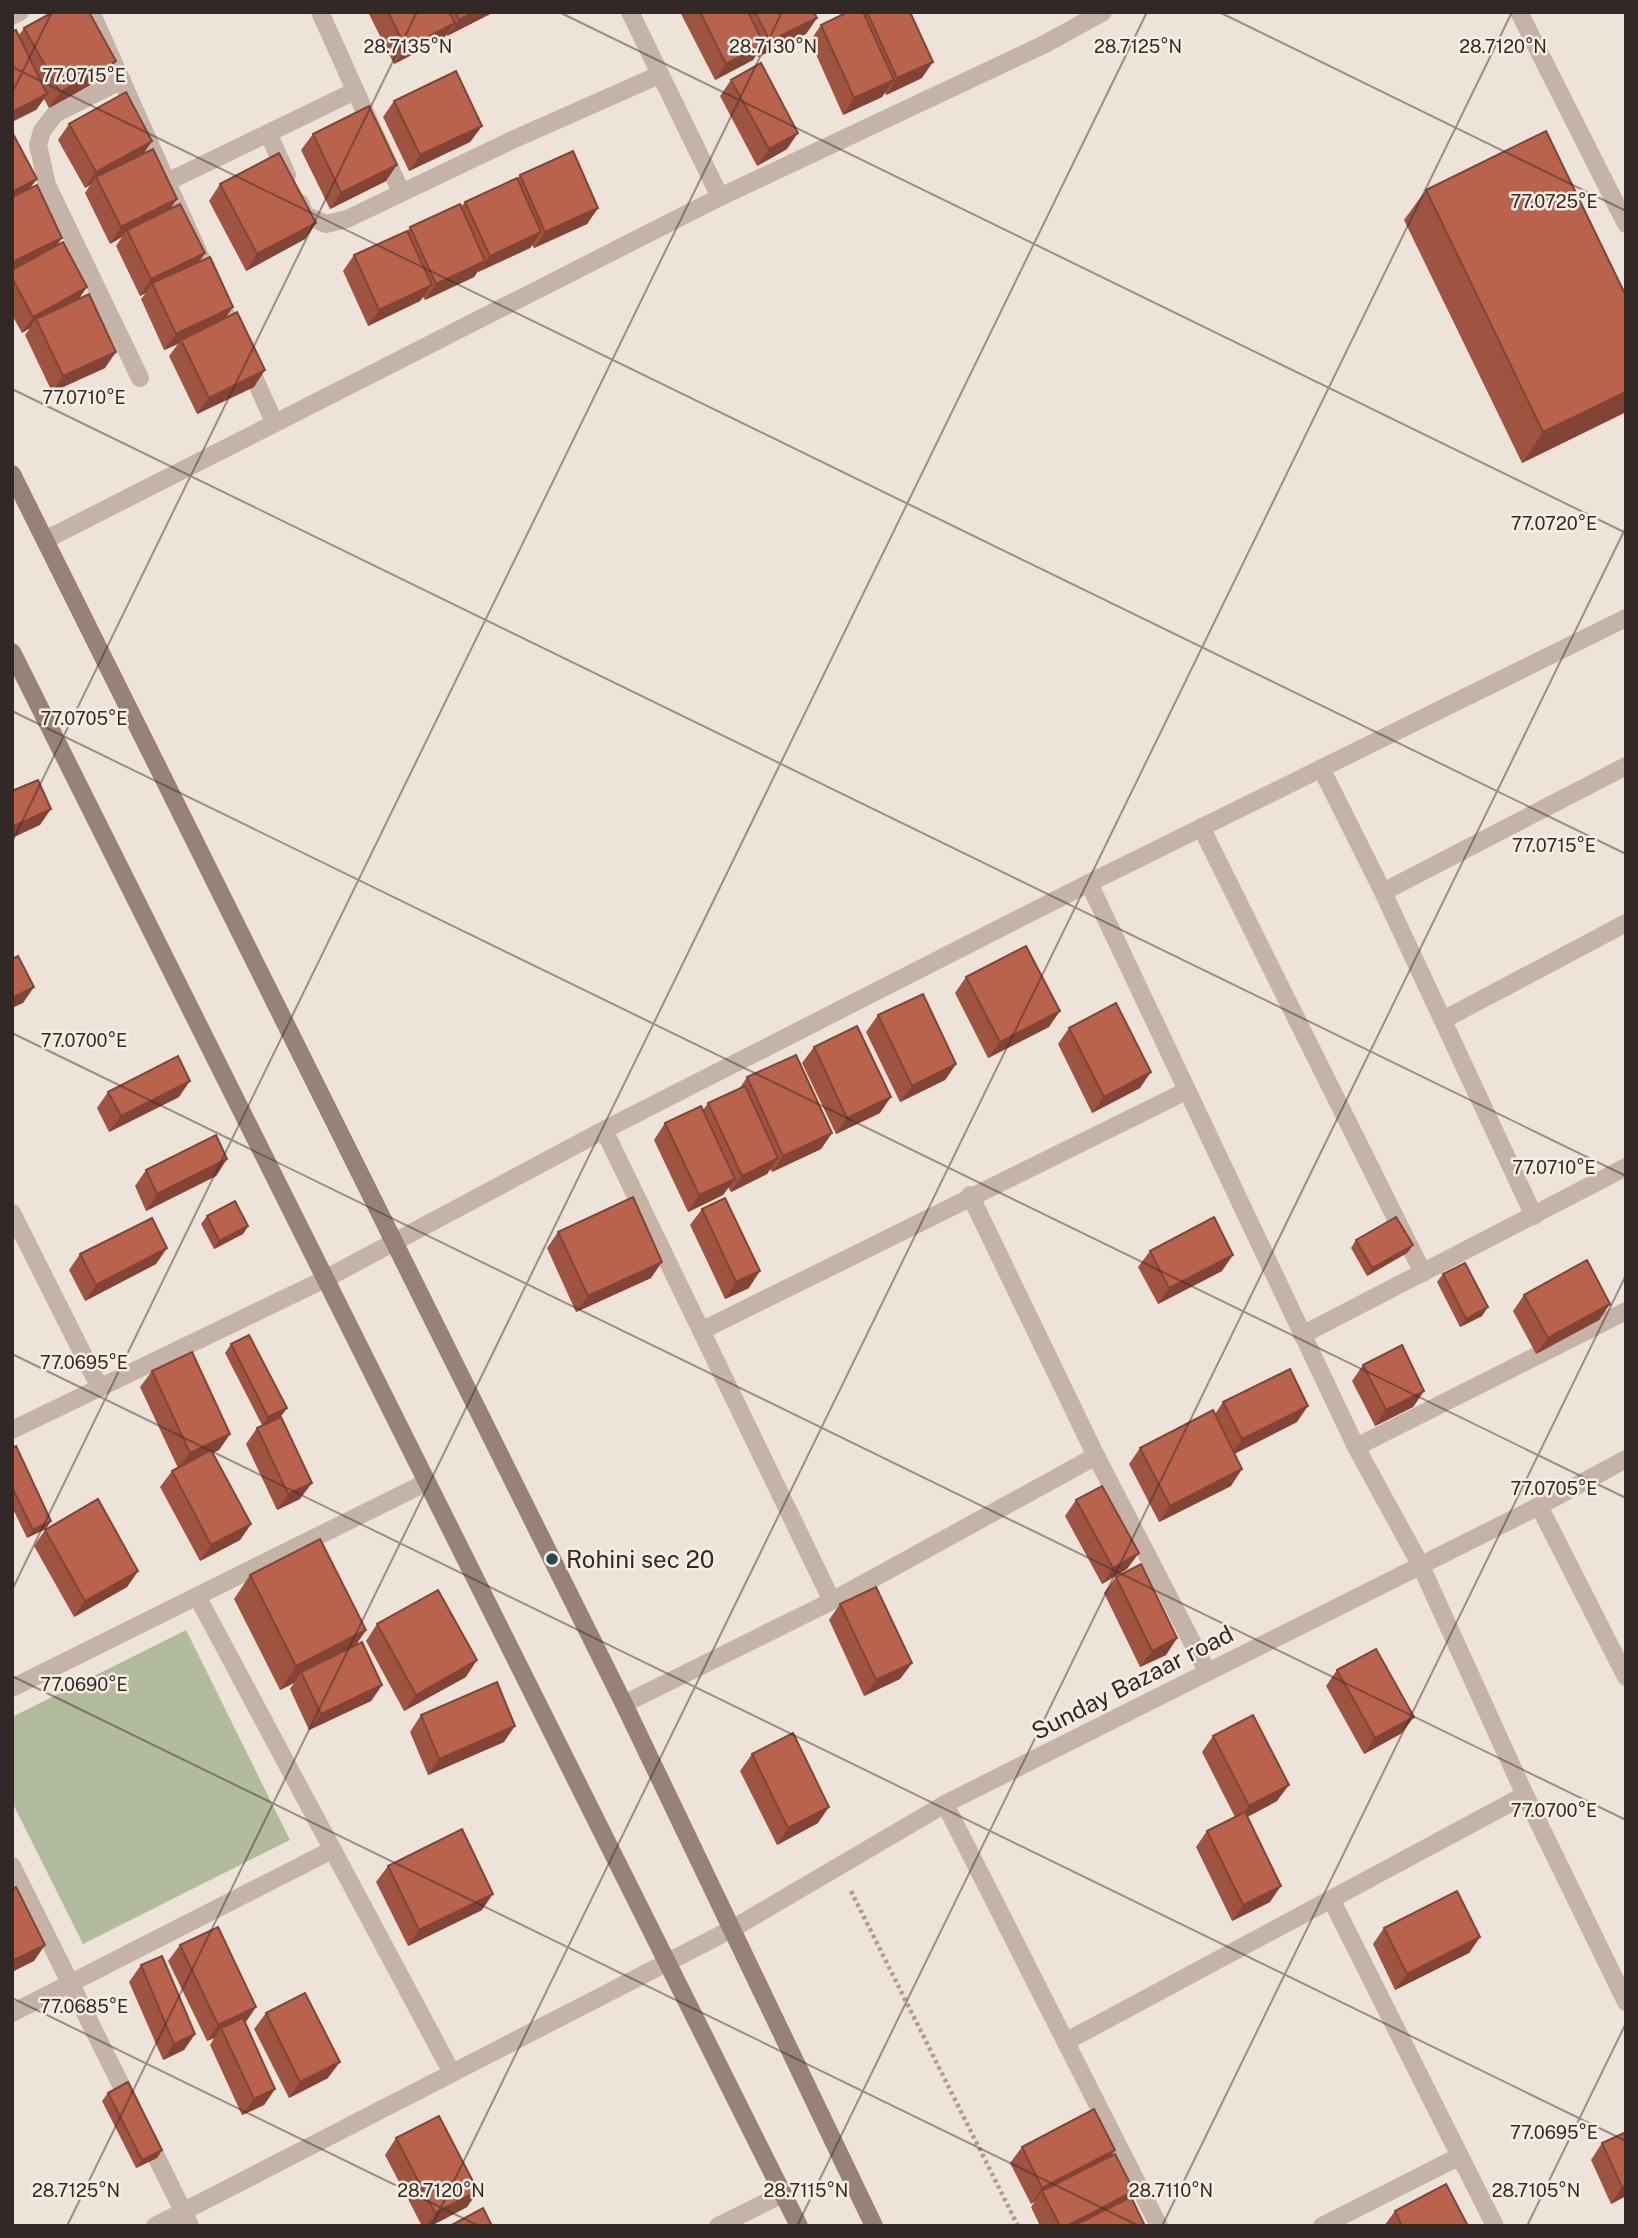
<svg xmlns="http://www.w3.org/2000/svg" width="1638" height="2238" font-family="'Public Sans',sans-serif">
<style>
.green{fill:#b2bb9b}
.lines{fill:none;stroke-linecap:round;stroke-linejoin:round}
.path{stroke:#b09d91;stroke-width:4.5;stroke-dasharray:3.5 3.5;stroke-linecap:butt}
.lane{stroke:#c4b3a6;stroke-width:18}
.street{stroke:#c4b3a6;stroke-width:18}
.secondary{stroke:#988278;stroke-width:18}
.wall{fill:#9f5441}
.shaded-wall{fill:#824535}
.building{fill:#b9624c;stroke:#824535;stroke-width:2}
.ticks{fill:none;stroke:#322926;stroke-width:2;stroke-opacity:0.45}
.poi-dot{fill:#214d4e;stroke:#f6ede4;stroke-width:2.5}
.labels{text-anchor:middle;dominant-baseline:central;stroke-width:5;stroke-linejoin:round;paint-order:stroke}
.poi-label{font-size:24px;fill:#322926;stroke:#f6ede4;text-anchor:start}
.street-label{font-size:24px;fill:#322926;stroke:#f6ede4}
.ticks-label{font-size:18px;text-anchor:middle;fill:#322926;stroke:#f6ede4;stroke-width:5;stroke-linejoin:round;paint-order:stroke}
</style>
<rect width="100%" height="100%" fill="#eee3d9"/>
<!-- green -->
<path class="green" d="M186 1630 290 1840 83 1944 12 1802V1717Z"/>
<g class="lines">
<!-- path -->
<path class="path" d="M851 1891 1018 2226"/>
<!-- lane -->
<path class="lane" d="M183 2211 190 2226
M718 2226 783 2194"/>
<!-- street -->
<path class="street" d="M91 12 274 422
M320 12 401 192
M630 12 720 197
M1519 12 1626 224
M12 16 20 12
M122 80 55 114 42 131 38 145 47 185 140 378
M268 133 287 175
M167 182 355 91
M300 203 305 215 326 224 347 219 510 141 659 75
M47 539 720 197 1045 44 1103 12
M1321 768 1383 892 1534 1216
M1201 827 1423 1273
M1089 883 1356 1447 1420 1564 1525 1795 1626 2002
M1383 892 1626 766
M1443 1020 1626 923
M604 1130 832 1601
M970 1195 1096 1456 1207 1671
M12 1213 100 1388
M703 1330 1186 1091
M1302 1335 1626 1167
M12 1430 325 1279 604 1130 1089 883 1626 618
M1356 1447 1626 1311
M1539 1506 1626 1677
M197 1596 452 2073
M12 1688 427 1482
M624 1704 832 1601 1096 1456
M945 1804 1159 2226
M12 1866 132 2107
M1331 1899 1495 2226
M12 2013 332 1850
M1067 2041 1525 1795
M146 2136 183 2211
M155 2226 732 1929 945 1804 1539 1506 1626 1459
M1322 2226 1460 2156"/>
<!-- secondary -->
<path class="secondary" d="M12 474 624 1704 874 2226
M12 652 799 2226"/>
</g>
<!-- wall -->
<path class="wall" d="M368 12H494L447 36 446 34 443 39 394 64Z
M680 12H814L817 18 806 34 758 57 757 54 753 60 715 80Z
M848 12H910L922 78 886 95 885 92 882 97 843 115 810 41 821 25Z
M24 28 105 77 49 108 44 99 36 110 19 35Z
M731 80 787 149 757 166 720 96Z
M394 101 482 126 470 142 409 171 383 117Z
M69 124 152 141 143 154 171 208 205 253 199 262 226 318 254 387 197 414 169 356 178 344 164 350 141 299 146 293 140 296 116 246 122 237 110 244 85 193 90 185 85 188 58 140Z
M12 132 30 189 62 238 56 246 79 299 105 368 52 392 25 335 30 328 22 333 12 315Z
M313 134 386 181 330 209 301 150Z
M520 175 598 208 587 224 534 248 532 245 530 248 478 272V271L474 277 425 300 423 297 420 301 368 326 343 271 354 255 407 232 410 227 461 207 465 202 517 179Z
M220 184 316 223 305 239 246 271 209 201Z
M1426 190 1626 296V412L1522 463 1404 220Z
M966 977 1049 1027 988 1058 955 993Z
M878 1015 956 1064 945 1080 900 1102 866 1032Z
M1069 1028 1140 1088 1092 1113 1058 1044Z
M814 1047 880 1113 836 1134 802 1063Z
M747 1077 832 1133 821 1149 772 1172 770 1169 767 1174 731 1192 728 1187 723 1195 688 1212 654 1140 665 1123 703 1110 708 1103 740 1088Z
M108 1092 179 1097 109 1132 97 1108Z
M227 1159 216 1176 146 1211 135 1186 146 1170Z
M702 1209 749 1288 725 1299 690 1225Z
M207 1216 248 1226 243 1234 214 1249 201 1224Z
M558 1232 651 1278 576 1312 547 1248Z
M1356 1240 1413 1245 1407 1253 1367 1276 1351 1248Z
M167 1248 156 1264 85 1301 69 1270 80 1254Z
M1150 1251 1222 1271 1158 1304 1138 1267Z
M1443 1274 1482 1316 1460 1327 1437 1282Z
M1524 1295 1610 1304 1599 1320 1536 1354 1513 1311Z
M231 1344 287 1408 281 1416 274 1420 300 1499 277 1510 246 1444 257 1428 262 1425 225 1353Z
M1363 1365 1424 1391 1413 1407 1375 1426 1352 1381Z
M152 1371 230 1434 219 1450 213 1453 251 1524 240 1540 200 1561 160 1487 172 1471 178 1468 140 1387Z
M1223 1402 1297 1422 1234 1454 1231 1486 1159 1522 1129 1464 1140 1448 1215 1414Z
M12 1448 51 1521 27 1538 12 1507Z
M1076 1500 1127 1569 1102 1584 1065 1516Z
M45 1530 138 1571 127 1587 74 1617 34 1546Z
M250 1575 366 1630 355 1646 382 1685 371 1701 309 1730 290 1689 294 1683 280 1690 234 1599Z
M1116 1577 1177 1638 1166 1655 1140 1667 1104 1593Z
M840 1604 912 1663 900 1679 864 1696 829 1620Z
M377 1624 466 1677 404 1711 366 1641Z
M1337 1670 1402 1733 1364 1754 1326 1686Z
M421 1715 504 1742 428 1775 410 1732Z
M1213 1736 1277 1801 1247 1817 1270 1902 1232 1921 1196 1847 1207 1831 1235 1817 1202 1752Z
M752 1754 818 1823 777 1845 740 1771Z
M388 1866 482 1910 408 1946 376 1882Z
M1384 1928 1480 1937 1469 1953 1395 1990 1373 1944Z
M180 1945 256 2007 245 2023 275 2089 264 2105 242 2115 210 2045 214 2038 207 2041 168 1961Z
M141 1965 195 2034 184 2050 163 2060 129 1982Z
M266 2013 328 2078 289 2098 254 2029Z
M108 2093 162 2150 157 2158 136 2168 102 2101Z
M1626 2132V2196L1611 2204 1591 2160 1602 2143Z
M396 2138 478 2191 467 2207 431 2226H422L385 2155Z
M1022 2147 1115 2150 1111 2156 1129 2198 1145 2226H1040L1031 2207 1035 2201 1031 2204 1010 2163Z
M1395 2211 1468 2226H1384Z"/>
<!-- shaded-wall -->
<path class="shaded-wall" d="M474 12H494L447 36 459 20Z
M817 18 806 34 758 57 770 41Z
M455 23 443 39 394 64 406 48Z
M764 44 753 60 715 80 726 64Z
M116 61 105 77 49 108 60 92Z
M933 62 922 78 886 95 897 78Z
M894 80 882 97 843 115 854 98Z
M47 94 36 110 12 122V112Z
M482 126 470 142 409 171 420 155Z
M798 133 787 149 757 166 769 149Z
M152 141 141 157 96 177 90 185 85 188 96 172Z
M397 165 386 181 330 209 341 193Z
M37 179 25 195 12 202V192Z
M177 199 166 215 127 230 122 237 110 244 121 227Z
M598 208 587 224 534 248 545 232Z
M316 223 305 239 246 271 257 254Z
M541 232 530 248 478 272 490 256Z
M62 238 50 255 12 272V262Z
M205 253 194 269 152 283 146 293 140 296 151 279Z
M485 261 474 277 425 300 436 284Z
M432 285 420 301 368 326 379 310Z
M87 287 76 303 36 319 30 328 22 333 33 317Z
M233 307 222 323 181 340 178 344 164 350 176 334Z
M116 352 105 368 52 392 63 376Z
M265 370 254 387 197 414 209 398Z
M1626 392V412L1522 463 1543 432Z
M51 809 40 825 12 838V827Z
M34 987 23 1003 12 1008V998Z
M1060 1011 1049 1027 988 1058 1000 1042Z
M956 1064 945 1080 900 1102 912 1086Z
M1151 1072 1140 1088 1092 1113 1104 1097Z
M190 1081 179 1097 109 1132 121 1116Z
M891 1097 880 1113 836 1134 847 1118Z
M832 1133 821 1149 772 1172 783 1156Z
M778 1158 767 1174 731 1192 742 1176Z
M227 1159 216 1176 146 1211 157 1194Z
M735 1179 723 1195 688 1212 699 1195Z
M248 1226 243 1234 214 1249 219 1241Z
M1413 1245 1407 1253 1367 1276 1372 1268Z
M167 1248 156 1264 85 1301 96 1285Z
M1233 1255 1222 1271 1158 1304 1169 1288Z
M662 1262 651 1278 576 1312 588 1296Z
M760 1271 749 1288 725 1299 736 1282Z
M1610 1304 1599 1320 1536 1354 1548 1338Z
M1488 1307 1482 1316 1460 1327 1466 1319Z
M1424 1391 1413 1407 1375 1426 1386 1410Z
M1308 1406 1297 1422 1230 1456 1242 1439Z
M287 1408 281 1416 262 1426 268 1417Z
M230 1434 219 1450 178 1469 190 1453Z
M1242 1469 1231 1486 1159 1522 1170 1506Z
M312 1483 300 1499 277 1510 288 1494Z
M51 1521 46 1529 27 1538 33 1530Z
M251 1524 240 1540 200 1561 211 1545Z
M1139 1553 1127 1569 1102 1584 1113 1568Z
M138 1571 127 1587 74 1617 85 1601Z
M366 1630 350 1654 301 1672 294 1683 280 1690 296 1666Z
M1177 1638 1166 1655 1140 1667 1152 1651Z
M477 1660 466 1677 404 1711 416 1695Z
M912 1663 900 1679 864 1696 876 1680Z
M382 1685 371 1701 309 1730 321 1714Z
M1414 1717 1402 1733 1364 1754 1375 1738Z
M515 1726 504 1742 428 1775 439 1759Z
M1289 1785 1277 1801 1238 1822 1249 1806Z
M829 1807 818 1823 777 1845 788 1828Z
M1281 1886 1270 1902 1232 1921 1243 1905Z
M493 1894 482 1910 408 1946 419 1930Z
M1480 1937 1469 1953 1395 1990 1407 1974Z
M45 1945 34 1961 12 1972V1961Z
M256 2007 245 2023 221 2028 214 2038 207 2041 218 2025Z
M195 2034 184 2050 163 2060 174 2044Z
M340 2062 328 2078 289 2098 300 2082Z
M275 2089 264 2105 242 2115 254 2099Z
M162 2150 157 2158 136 2168 142 2160Z
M1115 2150 1103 2166 1042 2191 1035 2201 1031 2204 1042 2188Z
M1626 2186V2196L1611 2204 1622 2187Z
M478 2191 467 2207 431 2226H426L435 2213Z
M1134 2191 1123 2207 1087 2226H1067Z"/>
<!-- building -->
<path class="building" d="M53 12H89L116 61 60 92 24 28Z
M388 12H449L455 23 406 48Z
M455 12H474L459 20Z
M700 12H748L764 44 726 64Z
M755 12H814L817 18 770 41Z
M848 12H863L894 80 854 98 821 25Z
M867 12H910L933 62 897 78Z
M16 30 47 94 12 112V31Z
M761 63 798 133 769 149 731 80Z
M456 71 482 126 420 155 394 101Z
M126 92 152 141 96 172 69 124Z
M369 106 397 165 341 193 313 134Z
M1546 131 1626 296V392L1543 432 1426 190Z
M12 132 37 179 12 192Z
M153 149 177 199 121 227 96 177Z
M573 151 598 208 545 232 520 175Z
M279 153 316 223 257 254 220 184Z
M517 178 541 232 490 256 465 202Z
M37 185 62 238 12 262V197Z
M180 204 205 253 151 279 127 230Z
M460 204 485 261 436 284 410 227Z
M407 231 432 285 379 310 354 255Z
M63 242 87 287 33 317 12 278V270Z
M210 257 233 307 176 334 152 283Z
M89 294 116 352 63 376 36 319Z
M237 312 265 370 209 398 181 340Z
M38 780 51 809 12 827V791Z
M1026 946 1060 1011 1000 1042 966 977Z
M18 956 34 987 12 998V959Z
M923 994 956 1064 912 1086 878 1015Z
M1116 1003 1151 1072 1104 1097 1069 1028Z
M857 1026 891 1097 847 1118 814 1047Z
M796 1055 832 1133 783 1156 747 1077Z
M178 1056 190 1081 121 1116 108 1092Z
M745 1086 778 1158 742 1176 708 1103Z
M701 1106 735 1179 699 1195 665 1123Z
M216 1135 227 1159 157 1194 146 1170Z
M633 1197 662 1262 588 1296 558 1232Z
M725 1198 760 1271 736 1282 702 1209Z
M235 1201 248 1226 219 1241 207 1216Z
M1214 1217 1233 1255 1169 1288 1150 1251Z
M1396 1217 1413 1245 1372 1268 1356 1240Z
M152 1218 167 1248 96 1285 80 1254Z
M1587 1260 1610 1304 1548 1338 1524 1295Z
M1465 1263 1488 1307 1466 1319 1443 1274Z
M249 1335 287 1408 268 1417 231 1344Z
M1402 1345 1424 1391 1386 1410 1363 1365Z
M192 1352 230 1434 190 1453 152 1371Z
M1290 1369 1308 1406 1242 1439 1223 1402Z
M1213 1410 1242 1469 1170 1506 1140 1448Z
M281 1417 312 1483 288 1494 257 1428Z
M16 1446 51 1521 33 1530 12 1487V1448Z
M211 1450 251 1524 211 1545 172 1471Z
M1102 1486 1139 1553 1113 1568 1076 1500Z
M98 1499 138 1571 85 1601 45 1530Z
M320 1539 366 1630 296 1666 250 1575Z
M1141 1564 1177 1638 1152 1651 1116 1577Z
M876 1587 912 1663 876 1680 840 1604Z
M438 1590 477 1660 416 1695 377 1624Z
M362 1642 382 1685 321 1714 301 1672Z
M1376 1649 1414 1717 1375 1738 1337 1670Z
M497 1682 515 1726 439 1759 421 1715Z
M1253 1715 1289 1785 1249 1806 1213 1736Z
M793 1733 829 1807 788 1828 752 1754Z
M1245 1812 1281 1886 1243 1905 1207 1831Z
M462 1829 493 1894 419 1930 388 1866Z
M16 1887 45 1945 12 1961V1889Z
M1457 1891 1480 1937 1407 1974 1384 1928Z
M218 1927 256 2007 218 2025 180 1945Z
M162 1956 195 2034 174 2044 141 1965Z
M305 1993 340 2062 300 2082 266 2013Z
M243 2018 275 2089 254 2099 221 2028Z
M128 2082 162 2150 142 2160 108 2093Z
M1094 2109 1115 2150 1042 2188 1022 2147Z
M439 2116 478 2191 435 2213 396 2138Z
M1626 2132V2186L1622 2187 1602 2143Z
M1115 2154 1134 2191 1067 2226H1060L1042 2191Z
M1446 2184 1468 2226H1402L1395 2211Z
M1131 2197 1145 2226H1073Z
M483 2208 492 2226H450Z"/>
<!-- ticks -->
<path class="ticks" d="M559 12 1626 533M1219 12 1626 211M12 67 1626 854M12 93 52 12M12 389 1626 1176M12 711 1626 1498M12 842 417 12M12 1033 1626 1820M12 1354 1626 2141M12 1590 782 12M12 1676 1139 2226M12 1998 479 2226M67 2226 1147 12M432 2226 1512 12M797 2226 1626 527M1162 2226 1626 1275M1527 2226 1626 2023"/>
<!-- markers -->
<circle class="poi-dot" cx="552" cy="1559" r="7"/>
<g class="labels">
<!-- poi labels -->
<g class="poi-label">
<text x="566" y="1559">Rohini sec 20</text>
</g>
<!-- street labels -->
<g class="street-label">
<text transform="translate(1132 1682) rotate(-27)">Sunday Bazaar road</text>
</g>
</g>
<g class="ticks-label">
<text x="408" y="53">28.7135°N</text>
<text x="773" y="53">28.7130°N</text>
<text x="1138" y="53">28.7125°N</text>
<text x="1503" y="53">28.7120°N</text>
<text x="84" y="82">77.0715°E</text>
<text x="1554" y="208">77.0725°E</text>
<text x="84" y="404">77.0710°E</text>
<text x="1554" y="530">77.0720°E</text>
<text x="84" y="725">77.0705°E</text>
<text x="1554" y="852">77.0715°E</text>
<text x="84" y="1047">77.0700°E</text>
<text x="1554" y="1174">77.0710°E</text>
<text x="84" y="1369">77.0695°E</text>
<text x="1554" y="1495">77.0705°E</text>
<text x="84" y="1691">77.0690°E</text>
<text x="1554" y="1817">77.0700°E</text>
<text x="84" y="2013">77.0685°E</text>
<text x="1554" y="2139">77.0695°E</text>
<text x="76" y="2197">28.7125°N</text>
<text x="441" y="2197">28.7120°N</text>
<text x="806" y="2197">28.7115°N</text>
<text x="1171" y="2197">28.7110°N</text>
<text x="1536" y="2197">28.7105°N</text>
</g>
<!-- border -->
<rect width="1638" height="2238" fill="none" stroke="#322926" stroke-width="28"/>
</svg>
